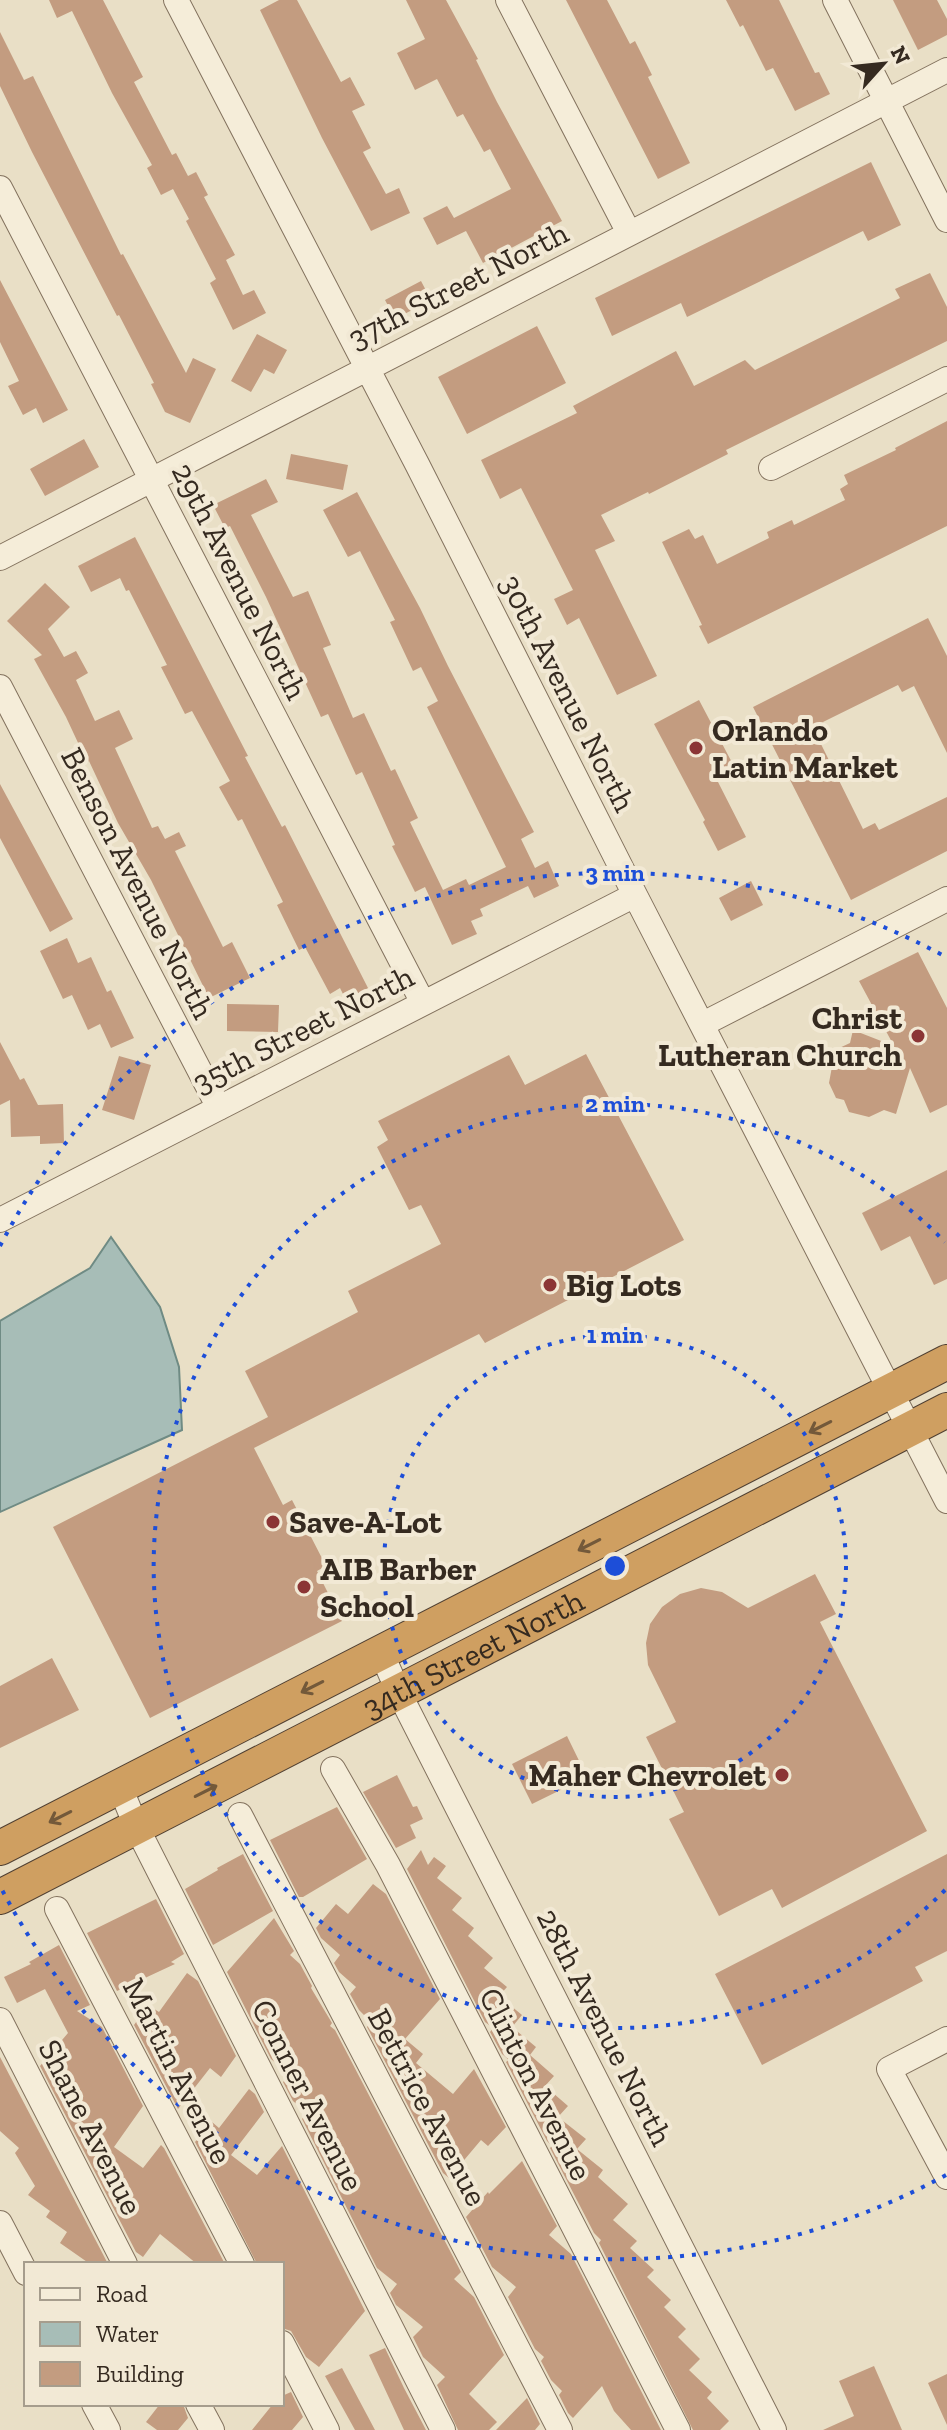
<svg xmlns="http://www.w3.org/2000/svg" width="947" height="2430" font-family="'Zilla Slab',serif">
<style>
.water{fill:#a7bdb7;stroke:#6f8b84;stroke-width:2}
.building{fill:#c39c80}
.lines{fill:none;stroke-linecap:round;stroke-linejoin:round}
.minor-casing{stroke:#83725e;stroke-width:26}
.highway-casing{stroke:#514032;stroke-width:36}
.minor{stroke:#f5edd9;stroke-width:24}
.highway{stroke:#cf9f61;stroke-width:34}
.oneway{stroke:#73593a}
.ring{fill:none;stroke:#1d4ed8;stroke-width:4;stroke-dasharray:4 8}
.poi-dot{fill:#8b3535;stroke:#f2e9d5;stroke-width:3}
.labels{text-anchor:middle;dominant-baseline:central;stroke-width:8;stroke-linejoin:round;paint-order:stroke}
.street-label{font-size:32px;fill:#352a20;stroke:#f2e9d5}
.poi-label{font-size:32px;font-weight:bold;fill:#352a20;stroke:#f2e9d5;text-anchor:start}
.centre{fill:#1d4ed8;stroke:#f2e9d5;stroke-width:4}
.ring-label{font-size:24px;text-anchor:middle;font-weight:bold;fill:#1d4ed8;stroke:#f2e9d5;stroke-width:8;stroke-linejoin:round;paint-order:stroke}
</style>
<rect width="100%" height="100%" fill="#e9dfc6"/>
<!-- water -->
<path class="water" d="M111 1237 160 1307 179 1367 182 1430 0 1512V1321L90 1268Z"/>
<!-- building -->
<path class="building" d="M49 0H103L143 77 134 82 172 155 176 153 188 176 196 172 208 195 204 197 235 255 226 260 243 295 254 290 266 313 233 330 210 283 216 279 186 221 189 219 173 189 161 195 147 168 152 165 112 93 72 11 57 18Z
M279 0H297L341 82 350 77 365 105 352 111 371 148 363 152 386 194 399 188 410 213 371 231 322 138 260 10Z
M406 0H446L478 59 476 60 497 102 562 221 483 263 466 231 437 245 423 218 447 206 454 218 511 189 490 149 484 152 463 114 457 117 437 79 415 90 397 53 425 39Z
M566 0H607L630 44 635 41 652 75 648 77 690 163 658 179Z
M726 0H779L815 73 819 72 830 94 795 111 773 68 766 71 743 25 740 27Z
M893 0H937L947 19V35L918 50Z
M0 32 24 80 33 76 121 255 123 254 186 373 193 358 216 369 190 423 165 412 151 384 154 383 119 315 117 316 32 152 0 86Z
M871 162 901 225 868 241 863 231 687 317 681 303 612 336 595 298Z
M930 273 947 307V341L726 450 728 454 649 494 648 492 601 515 615 541 595 550 657 676 617 695 579 618 567 625 554 599 573 590 521 488 500 499 481 460 577 413 573 406 676 351 694 386 745 360 755 370 900 298 895 289Z
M0 280 68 410 43 423 36 408 23 415 8 386 19 381 0 342Z
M421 281 431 300 395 319 385 300Z
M537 326 566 383 467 434 438 377Z
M257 334 287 350 274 374 264 369 251 392 231 381Z
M947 421V526L708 644 699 626 702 625 662 542 689 529 695 539 703 535 717 564 769 538 767 532 792 520 794 525 845 500 840 489 848 484 844 475 896 450 895 448Z
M84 439 99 467 45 496 30 469Z
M291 454 348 465 343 490 286 479Z
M266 479 278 502 251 515 293 597 308 591 331 645 323 648 353 718 364 713 391 771 395 769 418 818 410 822 443 890 466 879 469 885 506 867 427 707 438 701 421 667 413 671 390 622 395 620 360 551 348 557 323 510 357 492 420 608 448 666 534 832 521 839 535 868 548 861 559 886 534 898 528 886 480 909 483 916 471 921 477 934 452 945 425 887 415 892 392 846 395 845 362 772 356 775 328 714 321 717 266 597 230 526 225 528 213 505Z
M135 537 248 756 245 757 282 827 285 825 368 988 346 1000 340 988 330 994 305 947 299 950 277 905 283 902 242 819 238 821 219 787 230 781 192 711 185 714 161 667 167 665 129 590 126 591 120 578 91 592 78 566Z
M45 583 70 607 48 629 64 657 76 651 88 673 76 680 95 721 119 710 133 739 115 748 152 828 158 826 165 839 179 832 186 846 175 851 223 947 232 942 250 978 209 998 151 880 118 823 89 761 87 762 66 717 34 659 42 655 7 621Z
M928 618 947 656V753L914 686 902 692 898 685 823 722 828 731 817 736 863 829 875 823 879 830 947 797V851L851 900 753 707Z
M699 700 737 772 718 782 746 837 718 851 703 822 705 820 654 724Z
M0 784 73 919 50 932 0 838Z
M751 881 763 905 731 921 719 898Z
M67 938 78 963 91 957 107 992 111 990 134 1038 111 1048 100 1024 88 1030 72 995 63 999 40 951Z
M918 952 947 1008V1105L930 1113 910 1068 896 1114 884 1110 869 1117 849 1112 844 1100 836 1098 829 1083 835 1050 850 1043 853 1030 894 1046 859 981Z
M227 1004 279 1005 278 1032 227 1031Z
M0 1042 20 1080 24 1078 38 1105 63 1104 64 1143 40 1144V1136L11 1137 10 1100 0 1105Z
M586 1054 684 1240 485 1343 479 1334 254 1448 283 1505 292 1500 326 1566 317 1571 342 1621 150 1718 53 1527 268 1417 245 1371 358 1312 348 1291 441 1244 421 1205 409 1210 377 1147 388 1140 378 1121 509 1055 525 1085Z
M119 1056 151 1065 134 1120 102 1110Z
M947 1170V1279L934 1285 910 1236 881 1251 862 1213Z
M815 1574 836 1614 820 1622 927 1831 782 1908 772 1889 719 1916 669 1819 684 1812 646 1737 676 1722 648 1665 646 1643 650 1624 662 1607 680 1594 701 1588 722 1592 748 1608Z
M52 1658 79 1710 0 1748V1686Z
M567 1736 587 1777 532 1804 512 1764Z
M397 1775 413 1807 417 1806 423 1819 410 1825 416 1838 396 1848 363 1792Z
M337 1807 367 1859 303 1897H299L270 1840Z
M421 1850 428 1865 434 1857 446 1866 437 1878 462 1898 452 1910 474 1928 468 1936 493 1958 484 1968 507 1987 499 1996 522 2015 512 2027 536 2047 530 2055 554 2076 545 2086 568 2106 558 2117 586 2139 577 2149 603 2170 598 2177 628 2204 613 2220 637 2241 630 2248 654 2270 647 2277 671 2300 664 2307 686 2329 678 2337 700 2359 689 2370 712 2392 707 2398 729 2421 720 2430H693L599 2243 601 2240 594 2233 550 2148 552 2146 547 2141 506 2062 509 2060 502 2054 490 2032 493 2028 485 2022 407 1869Z
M243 1854 273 1911 213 1945 185 1889 218 1870 217 1868Z
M947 1854V1951L915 1967 923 1981 762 2065 715 1974Z
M373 1884 386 1894 440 1999 405 2039 423 2054 416 2063 453 2094 474 2069 506 2127 488 2146 481 2140 449 2178 443 2173 367 2027 371 2022 359 2010 350 1994 356 1987 339 1972 334 1963 340 1955 321 1938 316 1928 336 1904 348 1914Z
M156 1899 184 1954 171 1962 175 1964 117 1991 87 1933Z
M274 1918 294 1951 290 1955 300 1964 312 1986 311 1988 332 2023 330 2026 335 2030 461 2272 454 2279 474 2297 504 2355 469 2394 497 2422 489 2430H458L437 2385 445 2377 423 2357 413 2337 423 2327 396 2305 390 2293 397 2284 377 2268 302 2119 307 2113 293 2101 283 2082 290 2075 271 2059 227 1972Z
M59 1945 90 2005 77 2011 102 2027 143 2106 114 2147 143 2168 161 2145 164 2148 225 2264H197L160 2234 143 2257 136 2252 40 2066 68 2033 45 1989 17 2003 4 1977 31 1964 29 1962Z
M187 1973 198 1981 236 2056 221 2077 210 2068 178 2109 134 2025 148 2005 159 2012Z
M0 2057 107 2262 106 2264H90L60 2243 67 2232 46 2217 50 2211 28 2195 35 2186 15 2153 19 2148 0 2131Z
M249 2089 255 2094 264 2112 231 2155 257 2175 282 2146 365 2311 319 2367 306 2357 291 2331 282 2328V2264H257L195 2142 212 2122 219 2128Z
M522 2161 557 2226 549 2235 571 2254 661 2430H631L614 2411 602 2386 573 2418 568 2413 559 2395 562 2391 551 2380 541 2361 544 2357 535 2349 508 2297 516 2287 492 2267 466 2217 488 2192 489 2194Z
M385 2348 404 2388 426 2430H404L369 2355Z
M874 2366 902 2430H823L854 2416 839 2381Z
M342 2368 375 2430H355L325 2376Z
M947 2374V2425L928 2383Z
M291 2392 303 2417 292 2430H252L273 2404H282V2396Z
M527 2398 540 2424 535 2430H496Z
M160 2404H183L188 2418 178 2430H157L146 2422Z"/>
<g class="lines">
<defs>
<path id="minor" d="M176 0 417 464 635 895 947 1501
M508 0 629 233
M835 0 947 220
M0 188 423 1003
M771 468 947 379
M0 558 947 70
M0 687 219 1108
M703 1024 947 899
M0 1220 635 895
M381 1652 398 1691 774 2430
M333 1769 388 1865 678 2430
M120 1787 136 1826 443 2430
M240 1815 560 2430
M57 1909 242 2264
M0 2020 125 2264
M947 2039 889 2069 947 2177
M0 2223 26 2273
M282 2343 327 2430
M94 2404 108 2430
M198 2404 212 2430"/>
<g id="highway">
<path d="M0 1848 947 1362"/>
<path id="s1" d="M0 1897 947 1410"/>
</g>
</defs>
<!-- minor casing -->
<use href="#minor" class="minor-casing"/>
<!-- highway casing -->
<use href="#highway" class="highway-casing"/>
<!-- minor -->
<use href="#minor" class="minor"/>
<!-- highway -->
<use href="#highway" class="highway"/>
</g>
<!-- one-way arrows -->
<defs><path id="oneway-shaft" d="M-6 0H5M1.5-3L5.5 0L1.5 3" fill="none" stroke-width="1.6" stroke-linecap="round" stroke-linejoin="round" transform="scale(2)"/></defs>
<g class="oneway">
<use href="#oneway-shaft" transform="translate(820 1427) rotate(153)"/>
<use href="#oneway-shaft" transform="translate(589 1545) rotate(153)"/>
<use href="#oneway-shaft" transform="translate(312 1687) rotate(153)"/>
<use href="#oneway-shaft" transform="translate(206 1791) rotate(-27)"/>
<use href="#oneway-shaft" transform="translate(60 1817) rotate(153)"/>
</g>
<!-- distance rings -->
<g class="ring">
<circle cx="615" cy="1566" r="231"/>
<path d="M945 1890A462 462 0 1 1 945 1242"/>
<path d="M946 2175A693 693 0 0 1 0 1886M0 1246A693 693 0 0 1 946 957"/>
</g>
<!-- markers -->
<g class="poi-dot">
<circle cx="696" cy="748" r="8"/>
<circle cx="918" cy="1036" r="8"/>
<circle cx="550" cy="1285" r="8"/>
<circle cx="273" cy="1522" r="8"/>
<circle cx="304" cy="1587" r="8"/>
<circle cx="782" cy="1775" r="8"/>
</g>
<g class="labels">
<!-- street labels -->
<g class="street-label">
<text transform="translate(458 285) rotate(-27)">37th Street North</text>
<text transform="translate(240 581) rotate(63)">29th Avenue North</text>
<text transform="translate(568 693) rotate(63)">30th Avenue North</text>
<text transform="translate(138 883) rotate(63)">Benson Avenue North</text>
<text transform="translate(303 1029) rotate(-27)">35th Street North</text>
<text stroke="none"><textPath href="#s1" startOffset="532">34th Street North</textPath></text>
<text transform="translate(605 2027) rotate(63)">28th Avenue North</text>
<text transform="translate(178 2071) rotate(63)">Martin Avenue</text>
<text transform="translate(536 2084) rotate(63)">Clinton Avenue</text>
<text transform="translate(308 2095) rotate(63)">Conner Avenue</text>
<text transform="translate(428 2107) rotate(62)">Bettrice Avenue</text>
<text transform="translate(91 2127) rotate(63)">Shane Avenue</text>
</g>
<!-- poi labels -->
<g class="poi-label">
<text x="712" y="730">Orlando<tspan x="712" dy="37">Latin Market</tspan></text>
<text x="902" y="1018" text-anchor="end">Christ<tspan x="902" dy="37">Lutheran Church</tspan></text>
<text x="566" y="1285">Big Lots</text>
<text x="289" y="1522">Save-A-Lot</text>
<text x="320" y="1569">AIB Barber<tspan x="320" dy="37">School</tspan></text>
<text x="766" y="1775" text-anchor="end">Maher Chevrolet</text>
</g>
</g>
<circle cx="615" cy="1566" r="12" class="centre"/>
<g class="ring-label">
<text x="615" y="881">3 min</text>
<text x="615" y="1112">2 min</text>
<text x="615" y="1343">1 min</text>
</g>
<!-- legend -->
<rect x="24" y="2262" width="260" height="144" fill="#f2e9d5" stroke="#a69d8d" stroke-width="2"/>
<rect x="40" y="2288" width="40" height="12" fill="#f5edd9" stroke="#a69d8d" stroke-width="2"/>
<text x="96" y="2302" font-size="24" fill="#352a20">Road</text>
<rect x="40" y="2322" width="40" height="24" fill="#a7bdb7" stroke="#a69d8d" stroke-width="2"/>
<text x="96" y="2342" font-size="24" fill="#352a20">Water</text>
<rect x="40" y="2362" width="40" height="24" fill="#c39c80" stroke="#a69d8d" stroke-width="2"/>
<text x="96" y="2382" font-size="24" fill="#352a20">Building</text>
<!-- north arrow -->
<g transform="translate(883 64) rotate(63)" stroke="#f2e9d5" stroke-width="6" paint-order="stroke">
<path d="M0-6L14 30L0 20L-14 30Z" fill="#352a20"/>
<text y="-12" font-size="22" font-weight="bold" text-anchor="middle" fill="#352a20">N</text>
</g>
</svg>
